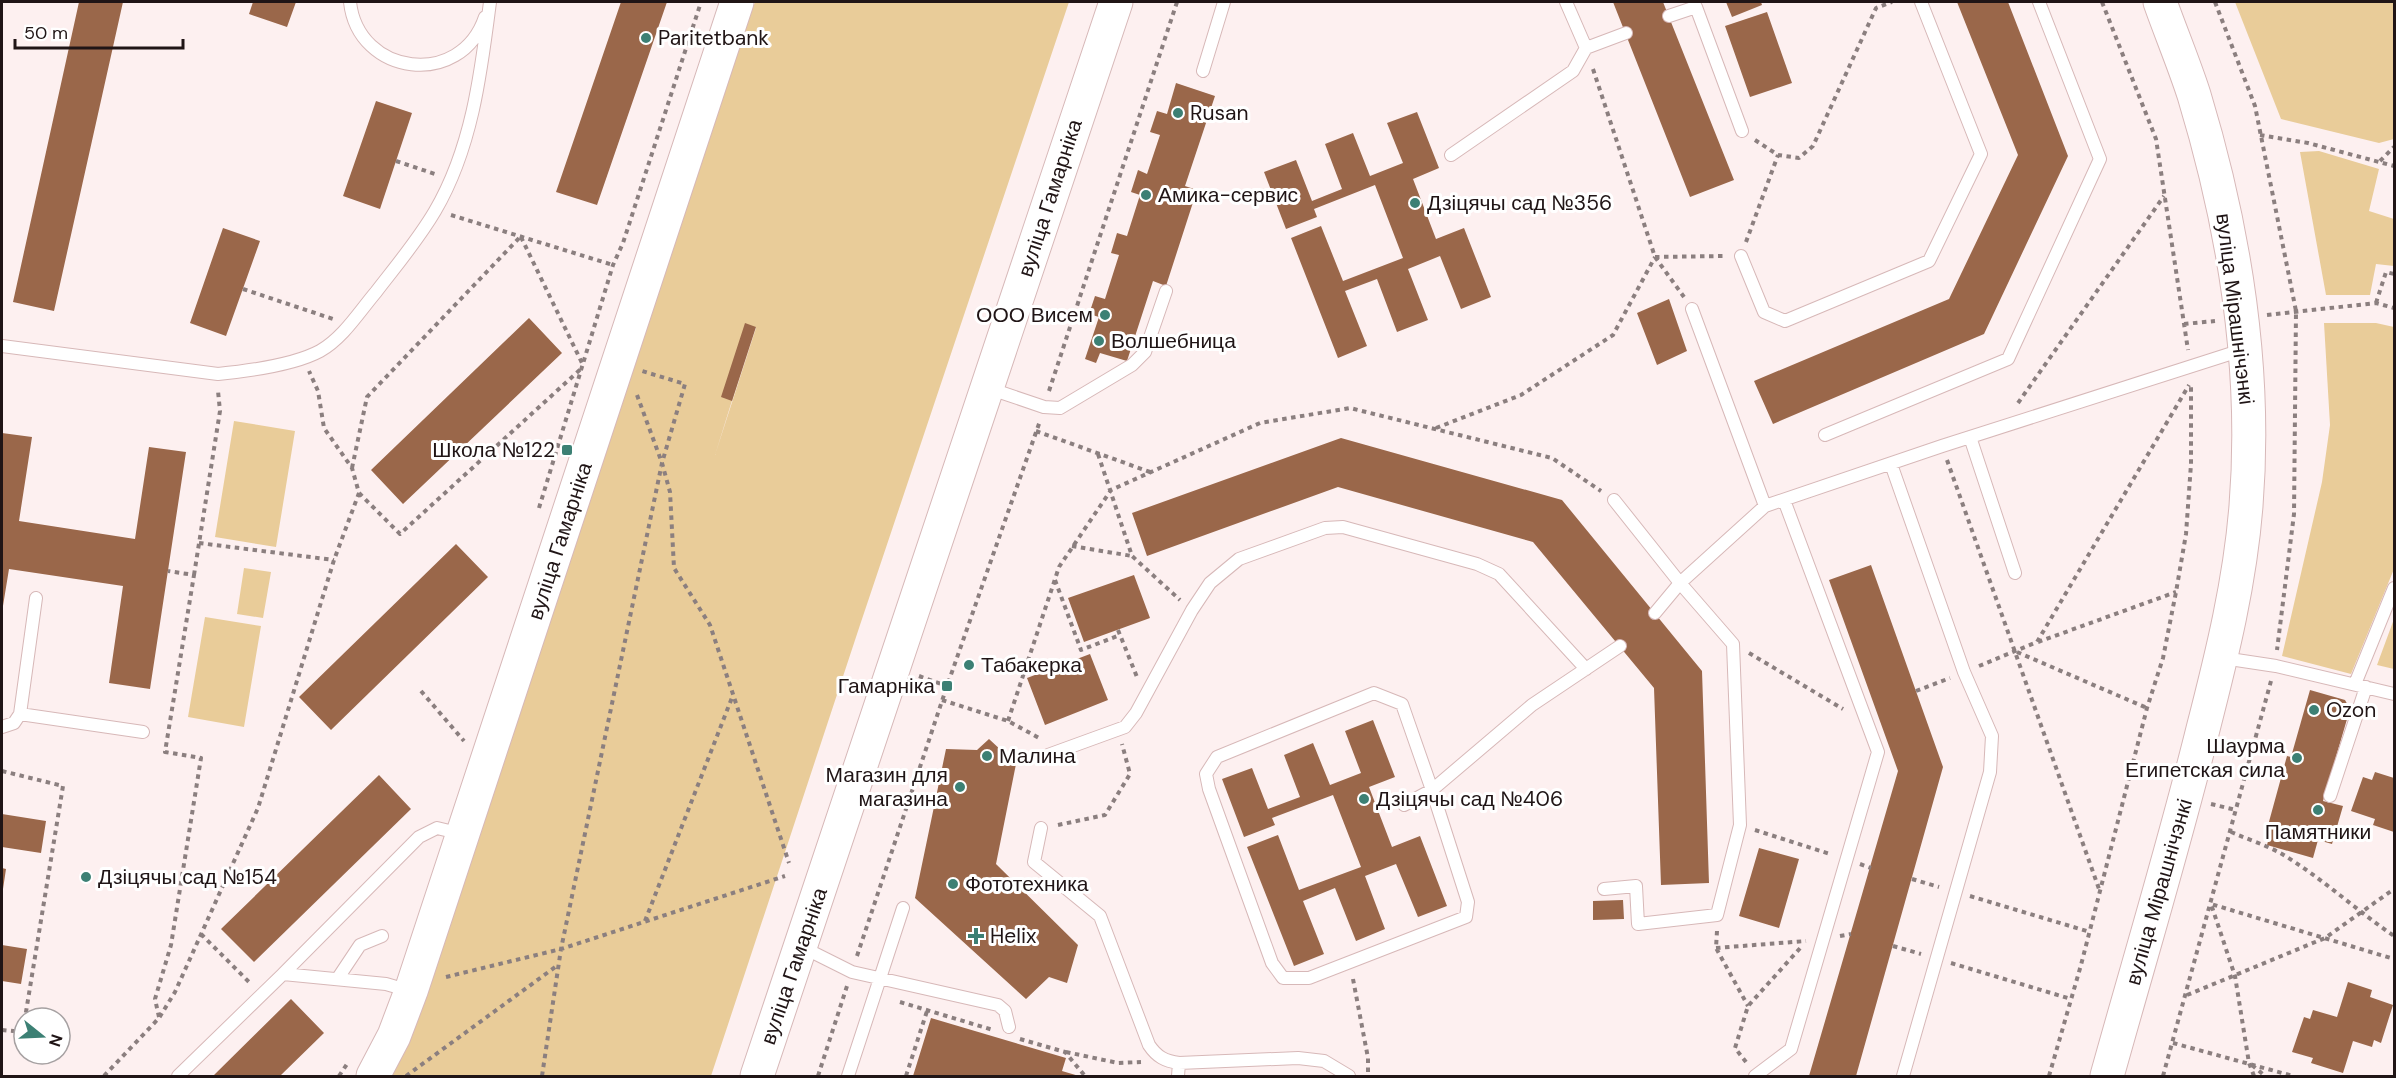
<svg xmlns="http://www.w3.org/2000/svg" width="2396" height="1078" font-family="'DM Sans',sans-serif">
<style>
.green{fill:#e9cc99;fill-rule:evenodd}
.building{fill:#9a674a}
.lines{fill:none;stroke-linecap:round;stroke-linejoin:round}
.lane-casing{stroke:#d7b8b8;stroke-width:14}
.secondary-casing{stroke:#d7b8b8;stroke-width:35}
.path{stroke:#8b7f7f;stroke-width:4;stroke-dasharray:4.5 4.5;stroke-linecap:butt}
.lane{stroke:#fff;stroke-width:12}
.secondary{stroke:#fff;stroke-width:33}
.poi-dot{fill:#3c8074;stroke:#fff;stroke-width:2}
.labels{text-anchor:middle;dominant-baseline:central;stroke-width:6;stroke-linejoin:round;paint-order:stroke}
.poi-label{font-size:21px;fill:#201516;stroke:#fff;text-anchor:start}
.street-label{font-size:21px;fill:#201516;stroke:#fff}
</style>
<rect width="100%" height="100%" fill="#fdf0f0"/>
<!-- green -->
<path class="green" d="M755 2H1069L860 625 711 1076H385ZM756 327V328L715 455 755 327Z
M2235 2H2394V139L2379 143 2281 119Z
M2319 151 2379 169 2369 211 2394 219V266L2376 264 2370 295H2326L2300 152Z
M2324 323H2376L2394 327V569L2351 674 2282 656 2322 482 2330 425Z
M234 421 295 431 276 547 215 537Z
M244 568 271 572 263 618 237 614Z
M205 617 261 626 244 727 188 717Z
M2394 619V669L2377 665Z"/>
<!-- building -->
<path class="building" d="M79 2H123L54 311 13 302Z
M253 2H296L287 27 249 14Z
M621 2H667L597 205 556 192Z
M1613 2H1663L1734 180 1690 197Z
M1726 2H1761L1762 5 1732 17Z
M1957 2H2008L2068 156 1984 334 1773 424 1754 381 1949 299 2018 155Z
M1767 12 1792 83 1750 97 1725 26Z
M1176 83 1215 96 1185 186 1197 190 1166 286 1153 281 1127 361 1100 353 1096 363 1085 359 1099 317 1089 314 1095 296 1105 299 1119 255 1111 253 1117 233 1127 236 1140 195 1131 192 1138 170 1147 174 1160 135 1150 132 1157 111 1167 114Z
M376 101 412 113 380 209 343 196Z
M1417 112 1439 168 1413 179 1436 239 1464 228 1491 297 1461 309 1440 256 1408 269 1428 320 1397 332 1377 279 1345 291 1367 346 1338 358 1291 238 1321 226 1343 281 1403 258 1375 185 1314 209 1317 217 1286 229 1264 172 1296 160 1312 201 1342 189 1325 144 1353 133 1370 176 1403 163 1387 123Z
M223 228 260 241 226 336 190 323Z
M1669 299 1687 351 1657 365 1637 313Z
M529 318 562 353 403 504 371 470Z
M745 323 756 327 732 401 721 397Z
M2 433 32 437 19 521 135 539 149 447 186 452 150 689 109 683 123 586 9 569 2 612Z
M1341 438 1562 500 1702 671 1709 883 1661 885 1654 688 1533 542 1338 487 1147 556 1132 513Z
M456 544 488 577 331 730 299 697Z
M1871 565 1943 767 1856 1076H1809L1898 771 1829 580Z
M1134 575 1150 618 1084 642 1068 598Z
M1090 654 1108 700 1045 725 1027 678Z
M2310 690 2345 700 2350 709 2323 801 2343 806 2332 844 2318 840 2313 858 2267 845 2271 830 2267 829 2287 756 2291 757Z
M1373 720 1395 777 1369 787 1392 847 1420 836 1447 906 1418 917 1396 864 1365 876 1385 929 1356 941 1335 888 1303 901 1324 954 1294 966 1247 847 1278 835 1299 890 1361 867 1333 795 1272 818 1275 825 1244 837 1222 779 1252 768 1268 809 1300 797 1284 755 1313 743 1330 785 1361 773 1345 731Z
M989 739 1016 764 996 864 1078 945 1067 983 1049 977 1026 999 915 898 946 749 977 750Z
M2375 772 2394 778V832L2373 825 2375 819 2351 811 2363 777 2372 780Z
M379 775 411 809 254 962 221 929Z
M2 814 46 821 41 853 2 847Z
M1759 848 1799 859 1779 928 1739 916Z
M2 868 6 869 3 889H2Z
M1623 900 1624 919 1593 920V901Z
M2 945 27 949 21 984 2 981Z
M2348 982 2372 990 2370 997 2393 1005 2381 1043 2374 1040 2372 1047 2353 1041 2343 1073 2311 1063 2313 1058 2292 1052 2304 1017 2310 1019 2313 1010 2337 1017Z
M291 999 324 1033 280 1076H213Z
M931 1018 1066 1058 1062 1071 1079 1076H913Z"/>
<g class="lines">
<defs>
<path id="lane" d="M350 2C358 76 461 89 485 17
M1566 2 1586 48
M1669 16 1696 7 1742 131
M1203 71 1224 2
M1451 155 1573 71 1586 48 1626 33
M1741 256 1764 312 1785 321 1929 261 1981 154 1921 2
M1692 309 1765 506
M2 346 218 374C248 371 294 365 320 351 343 338 359 312 376 292 396 266 418 240 435 211 472 148 481 73 490 2
M988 388 1044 407 1060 408 1132 365 1145 352 1166 291
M1825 435 2008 359 2100 159 2039 2
M1970 437 2015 573
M1891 464 1964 672 1992 736 1990 772 1903 1076
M1655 613 1680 583 1765 506 1942 446 2242 350
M2223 658 2276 666 2394 694
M2355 684 2394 588
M20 714 143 732
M2 727 14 723 20 714 36 598
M1048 755 1125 727 1136 713 1192 610 1210 583 1239 559 1325 528 1343 527 1477 564 1499 574 1586 669
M2330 796 2366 687
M1404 805 1432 790 1402 704 1374 693 1217 757 1206 774 1209 789 1272 963 1283 978H1309L1466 917 1468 902 1432 790 1532 705 1620 646
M1041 828 1034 862 1100 916 1149 1045C1157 1057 1165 1061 1179 1063
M1604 889 1636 886 1638 924 1717 915 1740 825 1733 644 1680 583 1614 500
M802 947 852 972 998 1005 1005 1011 1009 1027
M283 974 419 837 437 828 462 834
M338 978 360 945 382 936
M178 1076 283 974 386 984 410 991
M848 1076 903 908
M1178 1076 1179 1063 1298 1058 1324 1061 1349 1076
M1755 1076 1791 1049 1878 752 1784 500"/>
<path id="secondary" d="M373 1076 394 1036 411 991 737 2
M757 1076 1116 2
M2107 1076C2139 961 2174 846 2203 729 2222 655 2240 582 2246 506 2257 369 2234 227 2194 95 2184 64 2171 33 2160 2"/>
</defs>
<!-- lane casing -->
<use href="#lane" class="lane-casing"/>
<!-- secondary casing -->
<use href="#secondary" class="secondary-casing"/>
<!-- path -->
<path class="path" d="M2102 2 2156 139 2188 350
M2215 2 2255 106 2296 311 2294 514 2277 650
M1593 69 1655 257 1684 297
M2260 135 2308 143 2394 166
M1755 140 1778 155 1799 158 1813 146 1876 8 1892 2
M396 161 435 174
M2380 161 2394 147
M451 215 613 265
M521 237 583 365
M1746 242 1778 155
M1655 257 1725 256
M243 289 333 319
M2376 303 2386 272 2394 274
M2267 315 2376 303 2394 308
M2184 324 2215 321
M1049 391 1177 2
M637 395 662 463 670 492 674 568 710 625 789 863
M2018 403 2164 196
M1436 428 1521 395 1613 335 1655 257
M1036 431 1150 472
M1098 454 1132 556 1180 600
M1947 460 2099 889
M352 468 367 397 521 236
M359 493 400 534 583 367
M539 508 613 265 623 243 701 2
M199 543 334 560
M1072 546 1132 556
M194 575 220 411 218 391H216
M1055 580 1081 650 1120 635
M1118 630 1137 677
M2038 642 2176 592
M2017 652 2147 708
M1749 653 1843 709
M1979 666 2037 642 2189 385
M919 676 947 686
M421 691 464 741
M1916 691 1950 678
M942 700 1008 721 1041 739
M1008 721 1059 567 1111 490 1260 423 1350 408 1552 458 1601 491
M2 771 63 786 25 1018
M2211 804 2236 810
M1058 825 1105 815 1130 774 1122 744
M1755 830 1830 854
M2231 832C2247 839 2266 845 2282 854 2322 878 2356 910 2394 936
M1860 864 1871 868
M1912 879 1939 887
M1970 896 2090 932
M645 921 733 695
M1717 931 1716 948 1748 1006
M201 934 251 984
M1840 936 1851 934
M1893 946 1921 954
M1716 948 1806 941
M857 956 947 686 1040 421
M1951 963 2071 999
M446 977 561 949 785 876
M1353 979 1368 1058V1076
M2187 995 2325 938 2394 889
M900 1002 993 1030
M159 1017 155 999 171 945 201 758 165 752 194 575 168 571
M2 1030 23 1032 24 1023
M1020 1039 1065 1052 1085 1076
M2173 1043 2293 1076
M1066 1052 1118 1063 1141 1062
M1746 1062 1735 1048 1748 1006 1802 946
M2252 1065 2265 1076
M104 1076 159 1018 175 992 258 808 334 560 359 493 352 468 324 428 318 391 309 371
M339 1076 347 1064
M406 1076 558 965
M542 1076 561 949 662 463 685 384 642 371
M818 1076 847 986
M906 1076 927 1011
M2049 1076 2081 965 2147 708 2163 658 2176 592 2186 534 2191 464V384
M2163 1076 2271 681
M2254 1076 2249 1063 2235 976 2211 904 2394 959"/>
<!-- lane -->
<use href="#lane" class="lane"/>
<!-- secondary -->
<use href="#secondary" class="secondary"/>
</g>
<!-- markers -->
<g class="poi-dot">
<circle cx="646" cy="38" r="6"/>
<circle cx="1178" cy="113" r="6"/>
<circle cx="1146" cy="195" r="6"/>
<circle cx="1415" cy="203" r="6"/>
<circle cx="1105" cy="315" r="6"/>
<circle cx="1099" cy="341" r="6"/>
<rect x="561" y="444" width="12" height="12" rx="3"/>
<circle cx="969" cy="665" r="6"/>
<rect x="941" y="680" width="12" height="12" rx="3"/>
<circle cx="2314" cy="710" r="6"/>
<circle cx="987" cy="756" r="6"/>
<circle cx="2297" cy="758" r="6"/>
<circle cx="960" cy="787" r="6"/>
<circle cx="1364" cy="799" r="6"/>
<circle cx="2318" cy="810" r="6"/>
<circle cx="86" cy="877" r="6"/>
<circle cx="953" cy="884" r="6"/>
<path d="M973 927h6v6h6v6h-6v6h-6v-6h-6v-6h6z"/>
</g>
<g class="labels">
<!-- poi labels -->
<g class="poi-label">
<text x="658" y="38">Paritetbank</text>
<text x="1190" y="113">Rusan</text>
<text x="1158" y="195">Амика-сервис</text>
<text x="1427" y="203">Дзіцячы сад №356</text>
<text x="1093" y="315" text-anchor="end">ООО Висем</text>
<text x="1111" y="341">Волшебница</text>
<text x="555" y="450" text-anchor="end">Школа №122</text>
<text x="981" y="665">Табакерка</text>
<text x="935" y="686" text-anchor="end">Гамарніка</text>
<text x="2326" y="710">Ozon</text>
<text x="2285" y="746" text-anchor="end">Шаурма<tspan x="2285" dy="24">Египетская сила</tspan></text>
<text x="999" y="756">Малина</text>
<text x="948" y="775" text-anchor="end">Магазин для<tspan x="948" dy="24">магазина</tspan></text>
<text x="1376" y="799">Дзіцячы сад №406</text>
<text x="2318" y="832" text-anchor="middle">Памятники</text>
<text x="98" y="877">Дзіцячы сад №154</text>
<text x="965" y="884">Фототехника</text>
<text x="990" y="936">Helix</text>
</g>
<!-- street labels -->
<g class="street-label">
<text transform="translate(1050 198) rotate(-72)">вуліца Гамарніка</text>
<text transform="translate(2235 309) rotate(83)">вуліца Мірашнічэнкі</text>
<text transform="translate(560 541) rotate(-72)">вуліца Гамарніка</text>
<text transform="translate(2159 892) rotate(-74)">вуліца Мірашнічэнкі</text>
<text transform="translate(794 966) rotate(-71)">вуліца Гамарніка</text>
</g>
</g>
<!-- border -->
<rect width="2396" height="1078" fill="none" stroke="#201516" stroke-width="6"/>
<!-- north arrow -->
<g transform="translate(42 1036) rotate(108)"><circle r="28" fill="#ffffff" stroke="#a6a1a2" stroke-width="1.5"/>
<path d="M0-4.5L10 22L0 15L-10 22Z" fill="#3c8074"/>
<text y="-9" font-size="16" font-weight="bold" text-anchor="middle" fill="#201516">N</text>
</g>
<!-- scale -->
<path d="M15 39v9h168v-9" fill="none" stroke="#201516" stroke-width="3"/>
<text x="24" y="39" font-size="18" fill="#201516" stroke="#ffffff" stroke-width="4.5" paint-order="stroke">50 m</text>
</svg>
